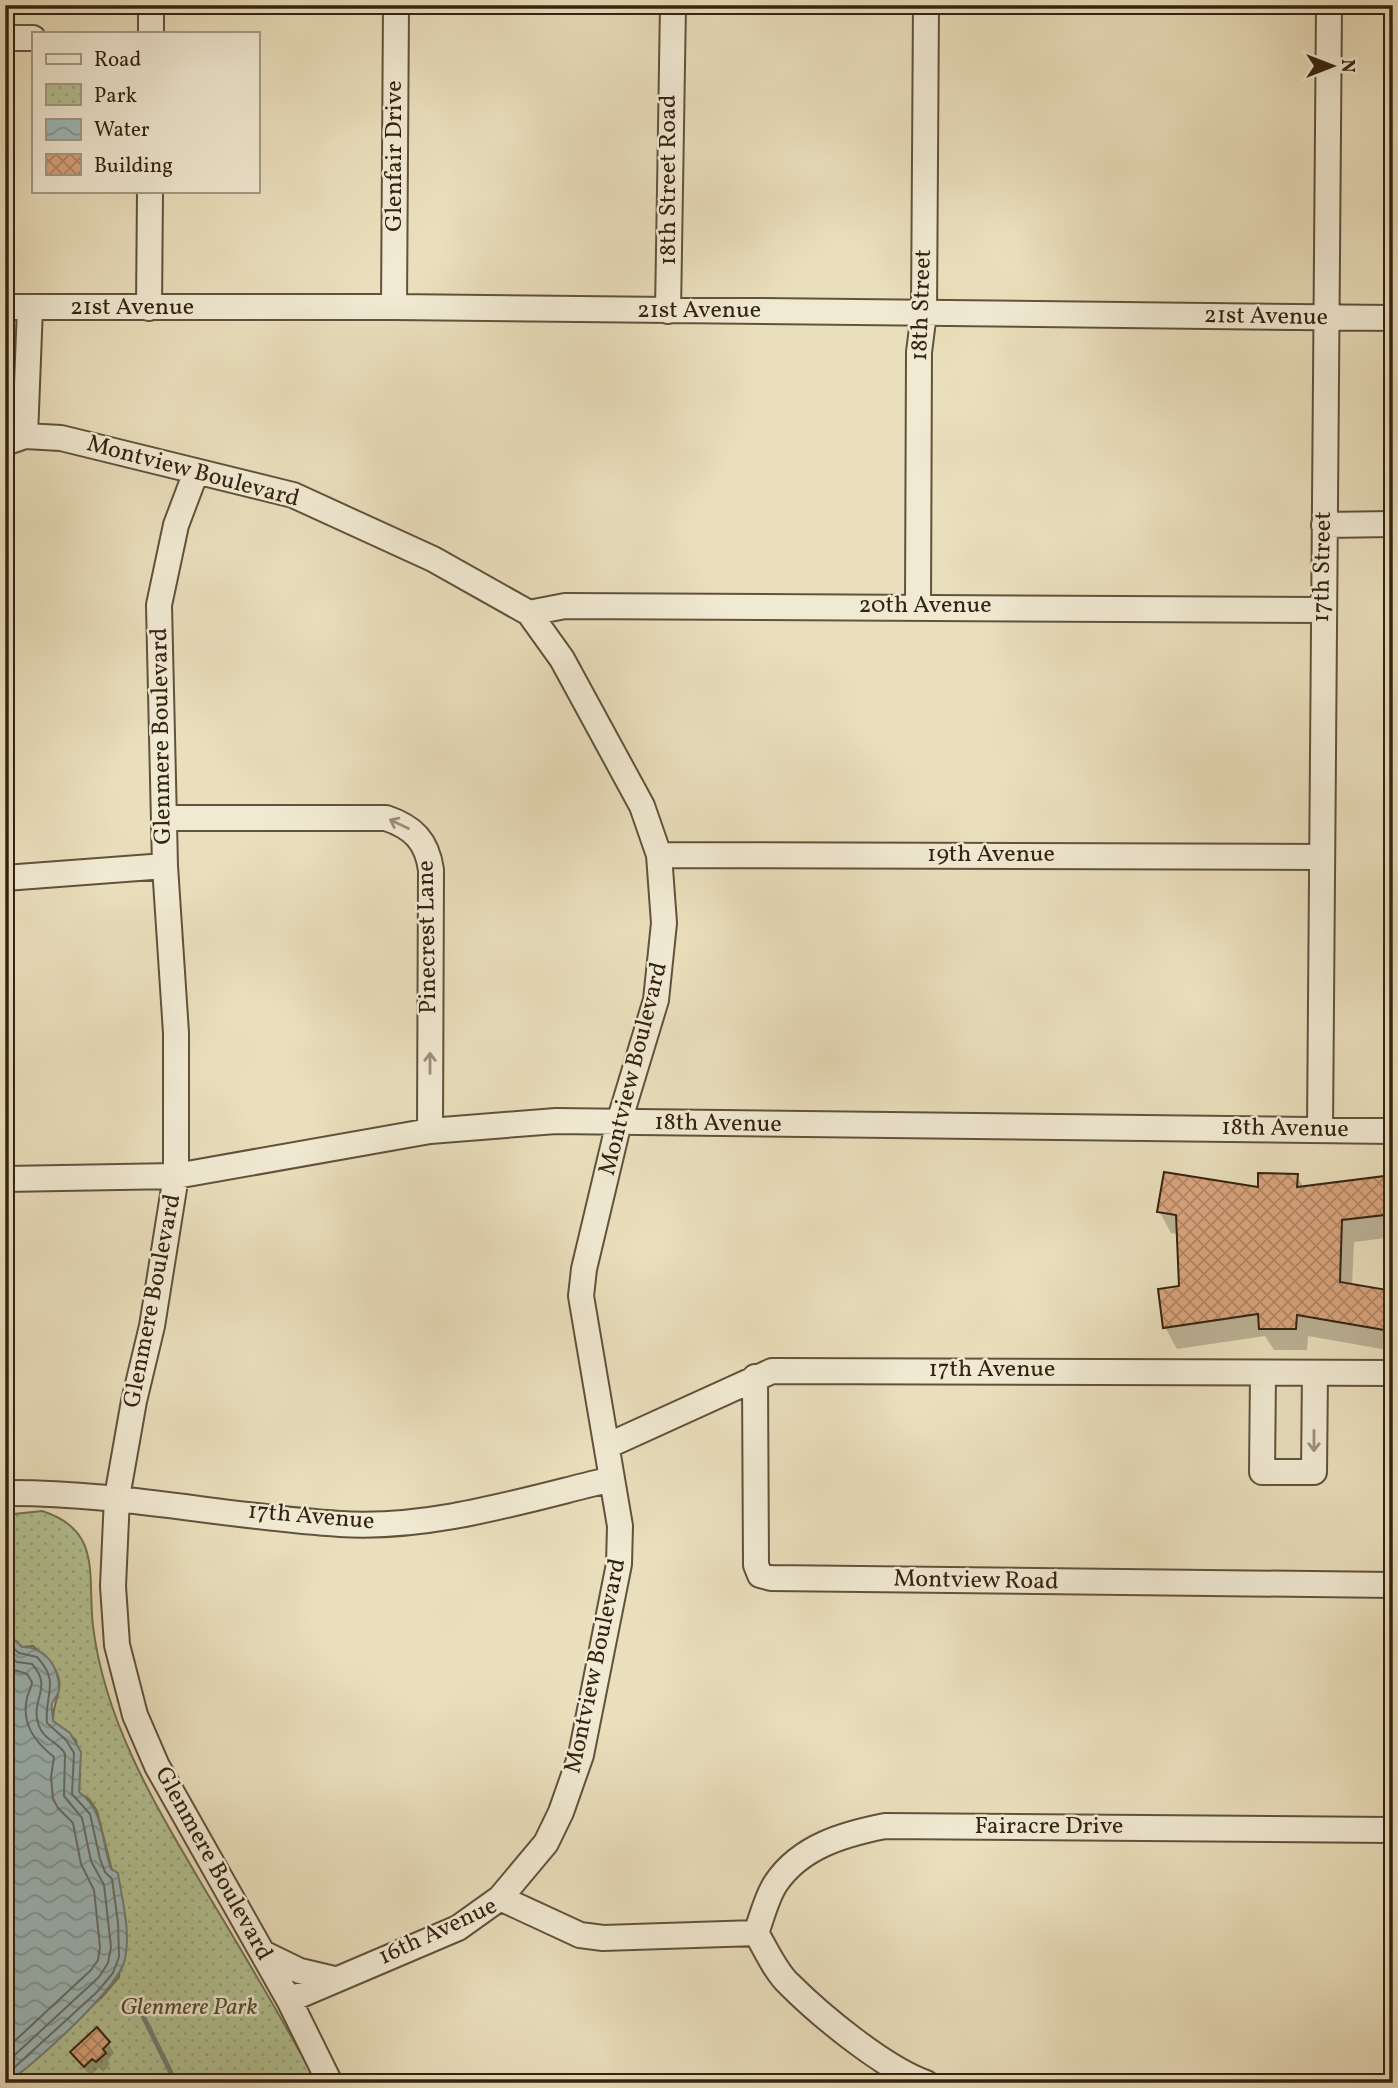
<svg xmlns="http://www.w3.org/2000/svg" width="1398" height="2088" font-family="Vollkorn,serif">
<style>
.park{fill:url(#park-dots);stroke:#737252;stroke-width:2}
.water{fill:url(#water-waves);stroke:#737e78;stroke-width:2}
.shadow{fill:#0003}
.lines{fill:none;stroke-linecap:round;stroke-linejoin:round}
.shore{stroke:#686e67;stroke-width:2}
.stream{stroke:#737e78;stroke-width:5}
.building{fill:url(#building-cross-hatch);stroke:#332312;stroke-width:2}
.minor-casing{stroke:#61523c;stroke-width:28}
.minor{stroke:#f1ead3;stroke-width:24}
.oneway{stroke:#9c907c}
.labels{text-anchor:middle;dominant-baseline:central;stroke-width:5;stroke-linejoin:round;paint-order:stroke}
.street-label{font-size:24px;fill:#332312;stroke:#f1ead3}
.park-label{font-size:24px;font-style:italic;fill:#534b32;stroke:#f1ead3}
</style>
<defs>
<pattern id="park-dots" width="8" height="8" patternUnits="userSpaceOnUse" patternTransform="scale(1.75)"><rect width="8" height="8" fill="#b3c293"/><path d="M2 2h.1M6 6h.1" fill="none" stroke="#9aa67e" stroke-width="1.8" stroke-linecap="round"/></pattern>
<pattern id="water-waves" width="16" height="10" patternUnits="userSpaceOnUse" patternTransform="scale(1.75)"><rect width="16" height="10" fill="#9dbabc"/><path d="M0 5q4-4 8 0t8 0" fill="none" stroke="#819797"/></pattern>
<pattern id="building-cross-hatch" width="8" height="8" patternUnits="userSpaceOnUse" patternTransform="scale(1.75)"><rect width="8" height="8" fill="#dba57e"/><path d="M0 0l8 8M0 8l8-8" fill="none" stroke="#b28666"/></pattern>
</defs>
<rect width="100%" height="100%" fill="#eadfbc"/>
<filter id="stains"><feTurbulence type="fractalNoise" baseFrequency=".00286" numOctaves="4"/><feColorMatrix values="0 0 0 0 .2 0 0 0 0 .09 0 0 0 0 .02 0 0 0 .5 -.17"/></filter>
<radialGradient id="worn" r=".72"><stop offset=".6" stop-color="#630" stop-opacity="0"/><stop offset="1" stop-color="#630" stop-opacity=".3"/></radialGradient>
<!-- park -->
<path class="park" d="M42 1511C103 1530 87 1576 93 1626 105 1724 158 1810 207 1893 245 1956 282 2018 317 2083H6L102 1997 119 1977 125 1922 97 1811 89 1799 79 1793 80 1770 76 1740 53 1721C53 1709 55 1705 58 1694 65 1673 47 1658 33 1646L22 1647 10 1636 5 1626V1515Z"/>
<!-- water -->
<path class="water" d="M5 1626 10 1636 22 1647C45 1646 59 1667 59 1689 59 1695 54 1698 52 1704 51 1709 53 1716 53 1721L70 1733 81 1752 79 1792C105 1811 101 1842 111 1869L118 1873C122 1900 131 1932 125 1959 120 1987 33 2066 6 2083Z"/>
<!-- shadow -->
<path class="shadow" d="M1297 1176 1304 1188 1393 1179V1237L1354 1242 1352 1286 1393 1293V1351L1308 1336 1307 1350H1274L1265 1336 1177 1349 1165 1327 1181 1288 1179 1234 1171 1233 1159 1211 1259 1189Z
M108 2043 114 2053 108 2060 110 2064 103 2072 99 2068 90 2076 72 2052Z"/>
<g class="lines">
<!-- shore -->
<path class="shore" d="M5 1641 19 1653 37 1657C61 1683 44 1694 47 1723L66 1740 74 1753 72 1794 90 1814 100 1859 105 1872 112 1879 118 1923 119 1957 113 1973 97 1992 5 2076
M5 1653 17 1662 32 1664C54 1688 29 1700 39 1726 44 1740 60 1743 65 1754L64 1796 82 1818 91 1861 104 1885 111 1947 108 1963 99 1977 5 2064
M5 1667 27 1674 32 1682C32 1688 28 1692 27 1698 21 1724 35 1742 54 1757L51 1777 53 1799 58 1808 73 1823 81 1864 94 1890 100 1947 98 1960 91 1970 5 2050"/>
<!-- stream -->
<path class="stream" d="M143 2016 176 2083"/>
</g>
<!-- building -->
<path class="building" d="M1164 1172 1258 1187V1173L1298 1174 1297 1187 1393 1175V1214L1342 1220 1340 1282 1393 1291 1390 1331 1297 1315 1296 1329H1259L1258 1314 1163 1328 1158 1289 1179 1286 1176 1215 1157 1212Z
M97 2027 110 2042 103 2049 106 2053 96 2062 92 2059 84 2067 70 2052Z"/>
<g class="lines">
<defs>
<path id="minor" d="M151 33V5
M5 38H33
M5 307H394L1393 318
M394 307 396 5
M149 308 150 191
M668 311 673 5
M25 436 30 307
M5 443 25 436 61 438 293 495 433 559 529 613 562 659 642 806 659 855 664 923 656 1000 619 1122 584 1269 581 1296 620 1526 619 1564 581 1755 561 1812 546 1843 500 1898
M196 472 176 525 159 605 165 866 176 1033V1176L152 1326 134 1401 117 1497 113 1586 117 1645 135 1715 157 1766 289 2000 330 2083
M1324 525 1393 524
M918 605 919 352 924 313 926 5
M529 613 565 606 1322 610
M165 818H386C413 827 427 841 431 870L430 1131
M659 855 1322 857
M5 878 165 866
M1320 1129 1329 5
M5 1179 176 1176 430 1131 556 1121 1393 1131
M1263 1373 1262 1472H1314L1315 1373
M755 1377 756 1565 760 1575 771 1578 1393 1585
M607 1446 772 1371 1393 1373
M5 1493C118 1492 227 1517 340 1524 431 1530 524 1500 612 1479
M756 1933C762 1917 767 1896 776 1883 801 1846 845 1834 885 1826L1393 1830
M756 1933C766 1949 775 1971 789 1984 821 2016 884 2068 926 2083
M263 1953 300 1971 334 1979
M289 2000 458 1928 500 1898 580 1935 603 1938 756 1933"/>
</defs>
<!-- minor casing -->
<use href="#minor" class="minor-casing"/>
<!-- minor -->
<use href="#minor" class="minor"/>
</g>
<!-- one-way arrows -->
<defs><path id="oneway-shaft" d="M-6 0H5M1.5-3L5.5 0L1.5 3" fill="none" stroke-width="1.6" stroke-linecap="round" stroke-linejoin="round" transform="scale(1.75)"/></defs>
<g class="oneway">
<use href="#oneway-shaft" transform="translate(399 824) rotate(-154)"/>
<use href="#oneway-shaft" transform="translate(430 1063) rotate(-90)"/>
<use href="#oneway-shaft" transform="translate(1314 1441) rotate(90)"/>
</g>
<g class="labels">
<!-- street labels -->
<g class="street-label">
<text transform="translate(395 156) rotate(-90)">Glenfair Drive</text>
<text transform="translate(669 180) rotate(-90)">18th Street Road</text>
<text transform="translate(922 305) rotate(-88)">18th Street</text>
<text x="132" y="308">21st Avenue</text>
<text x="699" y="311">21st Avenue</text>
<text transform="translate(1266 317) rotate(1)">21st Avenue</text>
<text transform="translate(193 472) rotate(15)">Montview Boulevard</text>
<text transform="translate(1323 567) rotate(-89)">17th Street</text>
<text x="925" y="606">20th Avenue</text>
<text transform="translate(162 736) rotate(-91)">Glenmere Boulevard</text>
<text x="991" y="855">19th Avenue</text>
<text transform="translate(428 937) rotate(-91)">Pinecrest Lane</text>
<text transform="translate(634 1069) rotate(-76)">Montview Boulevard</text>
<text transform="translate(718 1124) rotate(1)">18th Avenue</text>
<text transform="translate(1285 1129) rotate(1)">18th Avenue</text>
<text transform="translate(153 1301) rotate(-79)">Glenmere Boulevard</text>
<text x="992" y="1370">17th Avenue</text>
<text transform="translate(311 1517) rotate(5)">17th Avenue</text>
<text transform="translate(976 1581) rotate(1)">Montview Road</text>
<text transform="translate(596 1666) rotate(-78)">Montview Boulevard</text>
<text x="1049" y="1827">Fairacre Drive</text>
<text transform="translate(213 1864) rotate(61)">Glenmere Boulevard</text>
<text transform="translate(438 1932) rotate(-25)">16th Avenue</text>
</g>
<!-- park labels -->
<g class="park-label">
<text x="189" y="2008">Glenmere Park</text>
</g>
</g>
<!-- margin -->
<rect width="1398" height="2088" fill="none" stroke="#eadfbc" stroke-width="28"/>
<rect x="7" y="7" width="1384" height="2074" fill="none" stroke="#332312" stroke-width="3.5"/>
<rect x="14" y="14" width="1370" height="2060" fill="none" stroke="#332312" stroke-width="2"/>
<!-- legend -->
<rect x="32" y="32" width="228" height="161" fill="#f1ead3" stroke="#a59a86" stroke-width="2"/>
<rect x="46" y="54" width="35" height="10" fill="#f1ead3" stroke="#a59a86" stroke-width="2"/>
<text x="94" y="66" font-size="21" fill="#332312">Road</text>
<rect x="46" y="84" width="35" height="21" fill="url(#park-dots)" stroke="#a59a86" stroke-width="2"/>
<text x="94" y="102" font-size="21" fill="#332312">Park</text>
<rect x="46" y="119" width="35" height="21" fill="url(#water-waves)" stroke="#a59a86" stroke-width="2"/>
<text x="94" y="136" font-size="21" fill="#332312">Water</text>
<rect x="46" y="154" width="35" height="21" fill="url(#building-cross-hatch)" stroke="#a59a86" stroke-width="2"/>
<text x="94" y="172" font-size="21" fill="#332312">Building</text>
<!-- north arrow -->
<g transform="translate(1332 66) rotate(90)" stroke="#f1ead3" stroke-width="5" paint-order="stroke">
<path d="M0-5L12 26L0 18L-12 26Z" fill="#332312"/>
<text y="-10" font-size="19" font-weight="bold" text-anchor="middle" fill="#332312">N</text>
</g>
<rect width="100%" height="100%" filter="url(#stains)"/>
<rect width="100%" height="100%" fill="url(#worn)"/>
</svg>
